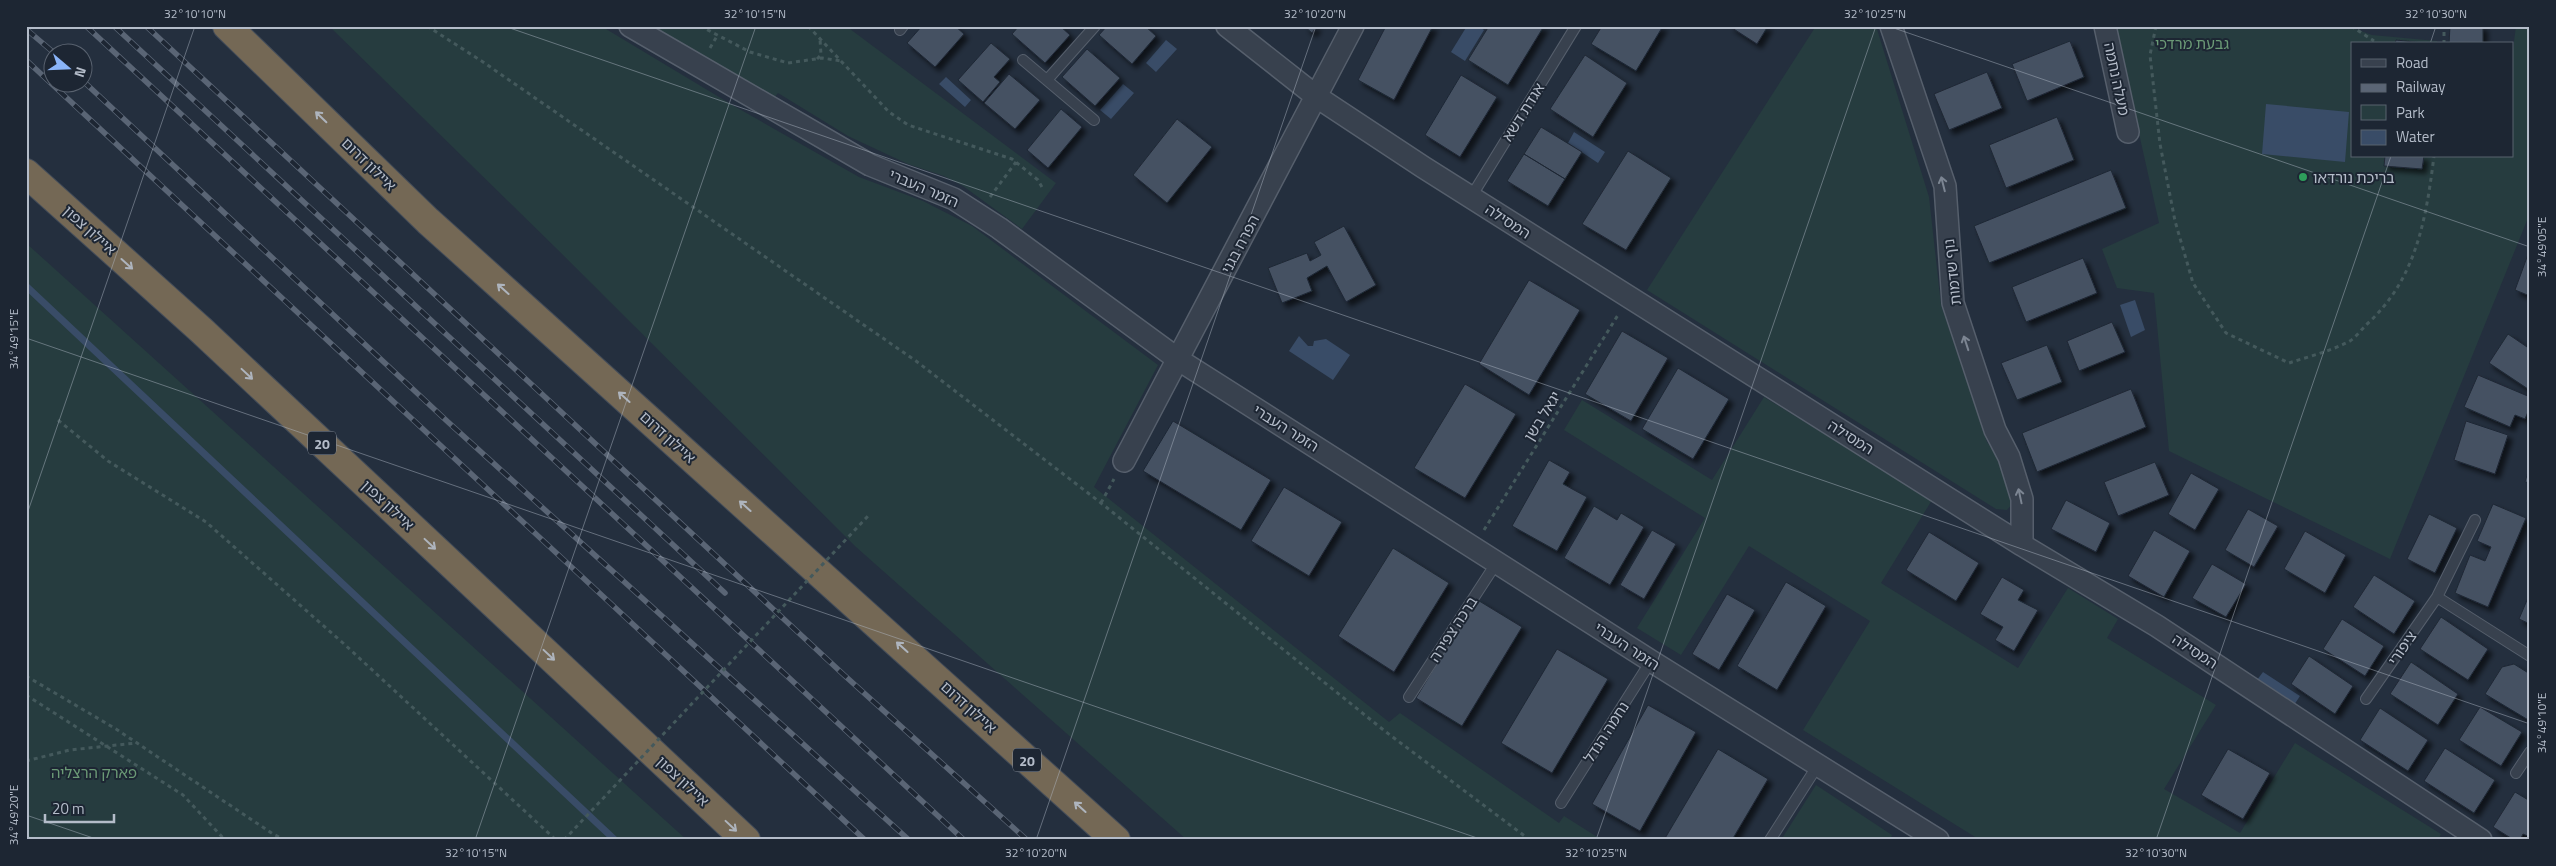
<svg xmlns="http://www.w3.org/2000/svg" width="2556" height="866" font-family="'Titillium Web','Noto Sans Hebrew',sans-serif">
<style>
.green{fill:#263c3f}
.water{fill:#394c67}
.lines{fill:none;stroke-linecap:round;stroke-linejoin:round}
.stream{stroke:#394c67;stroke-width:7}
.building{fill:#455162;stroke:#1f2835;filter:url(#shadow)}
.service-casing{stroke:#565f6c;stroke-width:12}
.minor-casing{stroke:#565f6c;stroke-width:24}
.motorway-casing{stroke:#434c59;stroke-width:30}
.path{stroke:#44595c;stroke-width:3;stroke-dasharray:4 4;stroke-linecap:butt}
.service{stroke:#38414e;stroke-width:10}
.minor{stroke:#38414e;stroke-width:21}
.motorway{stroke:#746855;stroke-width:28}
.rail-casing{stroke:#5a6575;stroke-width:5.5}
.rail{stroke:#1d2633;stroke-width:4;stroke-dasharray:11;stroke-linecap:butt}
.path-bridge{stroke:#44595c;stroke-width:3;stroke-dasharray:4 4;stroke-linecap:butt}
.oneway{stroke:#aeb4bd}
.oneway2{stroke:#7c8592}
.ticks{fill:none;stroke:#b4bcc9;stroke-width:1;stroke-opacity:0.45}
.leisure-dot{fill:#2e9e5b;stroke:#1d2633;stroke-width:2}
.labels{text-anchor:middle;dominant-baseline:central;stroke-width:4;stroke-linejoin:round;paint-order:stroke}
.shield{fill:#1d2633;stroke:#878f9c;stroke-width:1}
.shield-label{font-size:14px;font-weight:bold;fill:#b4bcc9}
.park-label{font-size:15px;fill:#6b9a76;stroke:#1d2633}
.street-label{font-size:15px;fill:#b4bcc9;stroke:#1d2633}
.poi-label{font-size:15px;fill:#b4bcc9;stroke:#1d2633;text-anchor:start}
.neatline{fill:none;stroke:#b4bcc9;stroke-width:2}
.ticks-label{font-size:12px;text-anchor:middle;fill:#b4bcc9}
</style>
<defs>
<filter id="shadow"><feDropShadow dx="4.5" dy="4.5" stdDeviation="2.5" flood-color="#0009"/></filter>
</defs>
<rect width="100%" height="100%" fill="#242f3e"/>
<!-- green -->
<path class="green" d="M329 26H601L734 106 859 177 923 201 972 226 1158 365 1094 487 1389 722 1400 713 1559 823 1564 816 1602 840H1187L856 547 557 249Z
M642 26H846L1056 183 1022 229 963 186 944 176 908 164 848 136 778 93 770 103Z
M1816 26H1876L1929 197 1941 305 1987 442 2003 463 2013 503 2007 510 1996 509 1647 290Z
M2115 26H2325L2323 30 2326 26H2347L2372 35 2437 41V44H2352V156H2512V57L2516 26H2530V213L2390 559 2169 451 2154 293 2117 288 2102 249 2159 223Z
M26 243 687 840H26Z
M1764 397 1932 500 1881 583 2018 668 2068 588 2118 619 2107 638 2216 705 2164 789 2240 833 2295 743 2441 834 2438 840H1980L1803 730 1870 621 1749 546 1681 655 1637 628 1705 518 1564 430 1582 400 1712 480Z
M1816 785 1892 835 1890 840H1781Z"/>
<!-- water -->
<path class="water" d="M1467 26H1478L1484 30 1465 61 1451 52Z
M1166 40 1177 49 1156 72 1146 63Z
M946 77 971 100 965 107 939 84Z
M1123 84 1134 93 1111 119 1100 110Z
M2266 104 2349 112 2345 162 2262 154Z
M1574 132 1605 152 1598 163 1568 143Z
M2135 300 2145 330 2131 337 2120 305Z
M1299 336 1308 346H1313L1314 341 1326 339 1350 355 1333 380 1289 351Z
M2263 672 2300 696 2294 705 2257 680Z"/>
<g class="lines">
<!-- stream -->
<path class="stream" d="M26 286 615 840"/>
</g>
<!-- building -->
<path class="building" d="M922 26H955L964 34 935 67 907 43Z
M1019 26H1060L1070 35 1045 63 1012 34Z
M1107 26H1145L1156 36 1132 64 1099 35Z
M1304 26H1317L1312 33Z
M1386 26H1433L1394 100 1358 80Z
M1489 26H1544L1508 85 1468 60Z
M1602 26H1663L1636 71 1591 44Z
M1729 26H1768L1757 44Z
M2450 26H2483V44H2449Z
M2396 40 2431 44H2395Z
M2070 41 2084 77 2027 101 2012 64Z
M991 43 1010 59 994 77 1000 82 983 102 958 80Z
M1087 49 1120 78 1095 106 1062 77Z
M1585 55 1627 83 1593 137 1550 109Z
M1987 72 2002 108 1949 130 1934 94Z
M1009 74 1040 100 1015 129 984 103Z
M1461 75 1497 97 1460 157 1425 135Z
M1061 109 1082 127 1048 168 1027 150Z
M2057 117 2074 160 2006 188 1989 145Z
M1177 119 1212 147 1167 203 1133 175Z
M1541 127 1582 152 1565 179 1524 154Z
M1628 151 1671 178 1626 250 1582 224Z
M1524 154 1565 179 1548 206 1507 181Z
M2385 156H2424L2422 169 2384 166Z
M2111 170 2126 208 1989 263 1974 226Z
M1344 226 1376 285 1346 302 1327 266 1307 278 1312 291 1282 303 1268 268 1307 253 1310 261 1321 255 1314 242Z
M2530 249V296L2515 290Z
M2083 258 2097 293 2026 322 2012 287Z
M1529 280 1580 310 1529 395 1479 364Z
M2112 322 2125 352 2079 371 2067 341Z
M1622 331 1668 358 1631 421 1585 394Z
M2508 334 2530 349V386L2528 389 2489 363Z
M2047 345 2062 382 2017 400 2001 363Z
M1678 368 1729 399 1693 459 1642 429Z
M2478 375 2530 397V407L2525 419 2515 415 2510 427 2464 407Z
M1465 384 1516 414 1465 498 1414 468Z
M2131 389 2146 427 2037 472 2022 433Z
M1173 421 1271 480 1241 530 1143 471Z
M2466 421 2508 435 2495 474 2454 460Z
M1549 460 1570 472 1563 484 1587 497 1557 551 1512 526Z
M2155 462 2169 495 2118 516 2104 482Z
M2530 465V483L2525 482Z
M2191 473 2219 489 2195 530 2168 514Z
M1284 487 1342 522 1309 576 1251 541Z
M2066 500 2110 523 2096 552 2051 529Z
M2493 504 2526 518 2488 607 2455 593 2470 555 2485 561 2491 547 2477 541Z
M1594 506 1617 520 1621 513 1644 527 1610 585 1564 558Z
M2248 509 2278 526 2254 567 2225 550Z
M2429 514 2457 528 2435 573 2407 559Z
M1652 530 1676 544 1644 599 1620 585Z
M2154 530 2190 551 2164 597 2128 576Z
M2305 531 2346 555 2325 593 2284 569Z
M1929 532 1979 563 1956 601 1906 570Z
M1393 548 1449 583 1394 672 1338 636Z
M2212 564 2246 584 2226 617 2192 598Z
M2374 575 2415 601 2394 634 2353 607Z
M2002 577 2024 590 2018 600 2038 610 2014 651 1995 640 2003 627 1980 614Z
M1786 582 1826 606 1777 690 1737 666Z
M2530 593V624L2519 619Z
M1727 594 1755 610 1719 670 1692 654Z
M1476 599 1522 627 1462 726 1416 698Z
M2441 617 2488 649 2468 680 2420 649Z
M2342 619 2384 646 2365 676 2323 649Z
M1557 649 1608 679 1552 773 1501 743Z
M2309 656 2353 686 2335 714 2291 684Z
M2411 662 2458 694 2438 725 2390 694Z
M2514 664 2530 674V721L2485 694 2502 667Z
M1648 705 1696 732 1640 831 1592 804Z
M2480 707 2522 732 2501 766 2459 740Z
M2380 708 2428 740 2408 771 2360 740Z
M2445 748 2495 780 2474 813 2424 781Z
M1718 749 1768 779 1732 840H1664Z
M2228 749 2270 773 2243 819 2201 795Z
M2515 792 2530 801V837L2523 834 2520 840H2514L2493 827Z"/>
<g class="lines">
<defs>
<path id="service" d="M900 30 903 26
M1023 60 1094 120
M1047 80 1095 26
M1471 197 1576 26
M2437 597 2530 656
M1409 697 1497 562
M2366 699 2437 597 2475 520
M2516 773 2530 752
M1561 803 1651 661
M1770 840 1818 765"/>
<path id="minor" d="M630 26 870 165 954 199 999 228 1179 360 1651 661 1938 840
M1227 26 1317 97 1423 167 2022 545 2157 626 2481 840
M1891 26 1945 186 1953 303 1995 430 2009 457 2022 499V545
M2105 26 2128 132
M1124 461 1353 26"/>
<path id="motorway" d="M227 26 428 221 1116 840
M26 173 201 330 746 840"/>
</defs>
<!-- service casing -->
<use href="#service" class="service-casing"/>
<!-- minor casing -->
<use href="#minor" class="minor-casing"/>
<!-- motorway casing -->
<use href="#motorway" class="motorway-casing"/>
<!-- path -->
<path class="path" d="M427 26 483 62 916 361 1101 503 1386 732 1530 840
M700 26 750 52 788 63 822 58 841 61
M808 26 889 112 908 125 1012 159 1038 180 1043 189
M2156 26 2150 55 2160 144 2175 221 2193 283 2226 333 2289 363C2307 357 2328 352 2346 343 2354 340 2360 331 2366 325 2416 280 2426 220 2434 156
M2351 26 2374 41
M2444 44V26
M710 48 717 36
M817 59 821 55 820 39
M990 197 1016 162
M58 420 108 461 206 522 343 643 556 840
M1101 503 1114 479
M1484 530 1618 315
M26 676 116 729 273 834 285 840
M26 695 183 795 225 840
M26 761 70 750 136 743
M26 838 57 840"/>
<!-- service -->
<use href="#service" class="service"/>
<!-- minor -->
<use href="#minor" class="minor"/>
<!-- motorway -->
<use href="#motorway" class="motorway"/>
<defs>
<path id="rail" d="M86 26 964 840
M114 26 725 593
M146 26 844 675 1027 840
M26 29 53 52
M26 60 865 840
M82 80 448 422 909 840"/>
</defs>
<!-- rail casing -->
<use href="#rail" class="rail-casing"/>
<!-- rail -->
<use href="#rail" class="rail"/>
<!-- path-bridge -->
<path class="path-bridge" d="M564 840 868 516"/>
</g>
<!-- one-way arrows -->
<defs><path id="oneway-shaft" d="M-6 0H5M1.5-3L5.5 0L1.5 3" fill="none" stroke-width="1.6" stroke-linecap="round" stroke-linejoin="round" transform="scale(1.25)"/></defs>
<g class="oneway">
<use href="#oneway-shaft" transform="translate(321 117) rotate(-136)"/>
<use href="#oneway-shaft" transform="translate(127 264) rotate(42)"/>
<use href="#oneway-shaft" transform="translate(503 289) rotate(-138)"/>
<use href="#oneway-shaft" transform="translate(247 374) rotate(43)"/>
<use href="#oneway-shaft" transform="translate(624 397) rotate(-138)"/>
<use href="#oneway-shaft" transform="translate(745 506) rotate(-138)"/>
<use href="#oneway-shaft" transform="translate(430 544) rotate(43)"/>
<use href="#oneway-shaft" transform="translate(902 647) rotate(-138)"/>
<use href="#oneway-shaft" transform="translate(549 655) rotate(43)"/>
<use href="#oneway-shaft" transform="translate(1080 807) rotate(-138)"/>
<use href="#oneway-shaft" transform="translate(731 826) rotate(43)"/>
</g>
<g class="oneway2">
<use href="#oneway-shaft" transform="translate(1943 184) rotate(-104)"/>
<use href="#oneway-shaft" transform="translate(1966 343) rotate(-108)"/>
<use href="#oneway-shaft" transform="translate(2020 496) rotate(-102)"/>
</g>
<!-- ticks -->
<path class="ticks" d="M504 26 2530 724M1888 26 2530 247M2430 44 2436 26M26 338 1483 840M26 517 195 26M26 815 99 840M475 840 756 26M1036 840 1316 26M1596 840 1876 26M2156 840 2391 156"/>
<!-- markers -->
<circle class="leisure-dot" cx="2303" cy="177" r="5"/>
<g class="labels">
<!-- shield labels -->
<g class="shield">
<rect x="308" y="431.5" width="28" height="23" rx="4"/>
<rect x="1013" y="748.5" width="28" height="23" rx="4"/>
</g>
<g class="shield-label">
<text x="322" y="443">20</text>
<text x="1027" y="760">20</text>
</g>
<!-- park labels -->
<g class="park-label">
<text x="2192" y="43">גבעת מרדכי</text>
<text x="94" y="772">פארק הרצליה</text>
</g>
<!-- street labels -->
<g class="street-label">
<text transform="translate(2117 79) rotate(78)">מעלה נחמה</text>
<text transform="translate(1523 112) rotate(-58)">אגדת דשא</text>
<text transform="translate(369 164) rotate(44)">איילון דרום</text>
<text transform="translate(924 188) rotate(23)">הזמר העברי</text>
<text transform="translate(1508 221) rotate(33)">המסילה</text>
<text transform="translate(90 230) rotate(42)">איילון צפון</text>
<text transform="translate(1240 244) rotate(-62)">הפרח בגני</text>
<text transform="translate(1952 272) rotate(-96)">נוף שדמות</text>
<text transform="translate(1542 416) rotate(-58)">יגאל בשן</text>
<text transform="translate(1286 428) rotate(32)">הזמר העברי</text>
<text transform="translate(668 437) rotate(42)">איילון דרום</text>
<text transform="translate(1851 437) rotate(32)">המסילה</text>
<text transform="translate(388 505) rotate(43)">איילון צפון</text>
<text transform="translate(1453 629) rotate(-57)">ברכה צפירה</text>
<text transform="translate(1627 646) rotate(33)">הזמר העברי</text>
<text transform="translate(2402 648) rotate(-55)">ציפורי</text>
<text transform="translate(2195 651) rotate(33)">המסילה</text>
<text transform="translate(969 707) rotate(42)">איילון דרום</text>
<text transform="translate(1606 732) rotate(-57)">נחמה הנדל</text>
<text transform="translate(683 781) rotate(43)">איילון צפון</text>
</g>
<!-- poi labels -->
<g class="poi-label">
<text x="2313" y="177">בריכת נורדאו</text>
</g>
</g>
<!-- border -->
<rect width="2556" height="866" fill="none" stroke="#1d2633" stroke-width="55"/>
<!-- legend -->
<rect x="2351" y="42" width="162" height="115" fill="#1d2633" stroke="#59626f"/>
<rect x="2361" y="59" width="25" height="8" fill="#38414e" stroke="#59626f"/>
<text x="2396" y="68" font-size="15" fill="#b4bcc9">Road</text>
<rect x="2361" y="84" width="25" height="8" fill="#5a6575" stroke="#59626f"/>
<text x="2396" y="92" font-size="15" fill="#b4bcc9">Railway</text>
<rect x="2361" y="105" width="25" height="15" fill="#263c3f" stroke="#59626f"/>
<text x="2396" y="118" font-size="15" fill="#b4bcc9">Park</text>
<rect x="2361" y="130" width="25" height="15" fill="#394c67" stroke="#59626f"/>
<text x="2396" y="142" font-size="15" fill="#b4bcc9">Water</text>
<!-- north arrow -->
<g transform="translate(68 68) rotate(109)"><circle r="24" fill="#1d2633" stroke="#59626f"/>
<path d="M0-4L9 19L0 12L-9 19Z" fill="#8ab4f8"/>
<text y="-8" font-size="14" font-weight="bold" text-anchor="middle" fill="#b4bcc9">N</text>
</g>
<!-- scale -->
<path d="M45 814v8h69v-8" fill="none" stroke="#b4bcc9" stroke-width="2.5"/>
<text x="52" y="814" font-size="15" fill="#b4bcc9" stroke="#1d2633" stroke-width="4" paint-order="stroke">20 m</text>
<rect x="28" y="28" width="2500" height="810" class="neatline"/>
<g class="ticks-label">
<text x="195" y="18">32°10'10"N</text>
<text x="755" y="18">32°10'15"N</text>
<text x="1315" y="18">32°10'20"N</text>
<text x="1875" y="18">32°10'25"N</text>
<text x="2436" y="18">32°10'30"N</text>
<text transform="translate(2542 247) rotate(-90)" y="4">34°49'05"E</text>
<text transform="translate(14 339) rotate(-90)" y="4">34°49'15"E</text>
<text transform="translate(2542 723) rotate(-90)" y="4">34°49'10"E</text>
<text transform="translate(14 815) rotate(-90)" y="4">34°49'20"E</text>
<text x="476" y="857">32°10'15"N</text>
<text x="1036" y="857">32°10'20"N</text>
<text x="1596" y="857">32°10'25"N</text>
<text x="2156" y="857">32°10'30"N</text>
</g>
</svg>
